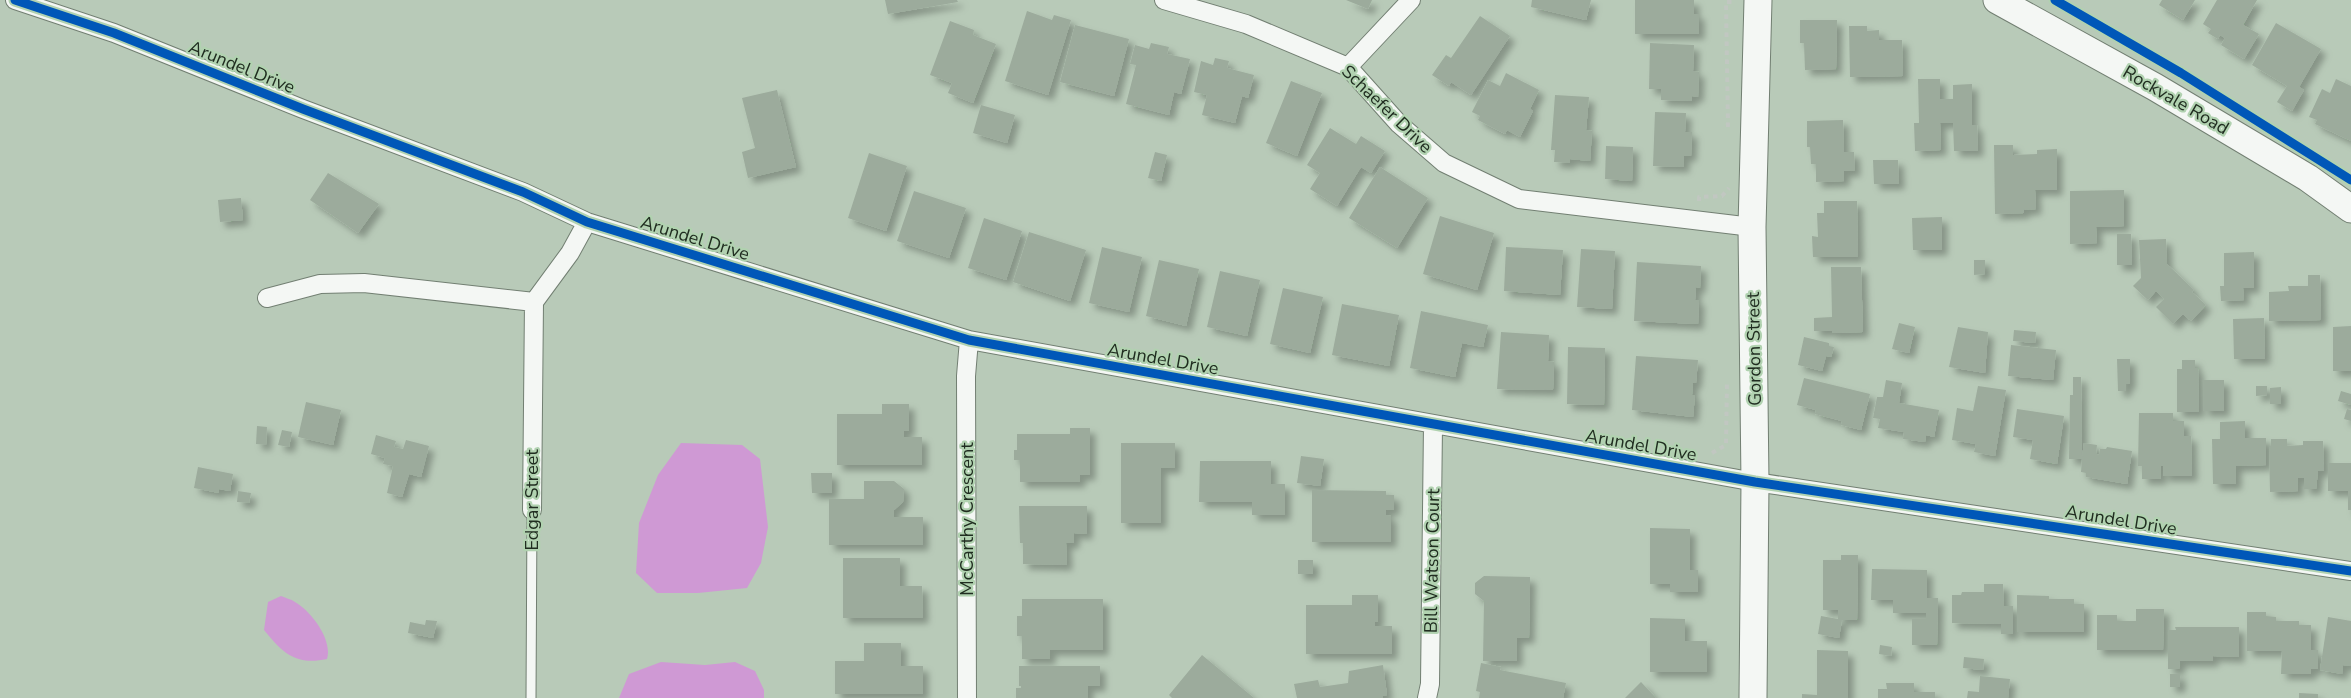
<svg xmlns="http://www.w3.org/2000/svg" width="2351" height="698" font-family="'Nunito Sans',sans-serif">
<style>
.water{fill:#cf99d4}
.building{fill:#9cab9c;filter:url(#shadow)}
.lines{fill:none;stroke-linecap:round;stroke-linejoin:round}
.lane-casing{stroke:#727f72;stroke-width:11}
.street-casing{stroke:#727f72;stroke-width:20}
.secondary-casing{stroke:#727f72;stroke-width:29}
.path{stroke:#c1c7c1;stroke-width:4;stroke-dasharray:4.5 4.5;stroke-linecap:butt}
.lane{stroke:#f4f7f4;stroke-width:9}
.street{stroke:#f4f7f4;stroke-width:18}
.secondary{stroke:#f4f7f4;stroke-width:27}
.cycleway-casing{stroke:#b1d2b0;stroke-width:13}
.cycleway{stroke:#0057b8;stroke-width:9}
.labels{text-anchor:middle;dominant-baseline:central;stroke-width:4.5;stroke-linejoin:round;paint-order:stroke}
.street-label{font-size:18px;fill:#202d20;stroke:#b1d2b0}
</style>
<defs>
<filter id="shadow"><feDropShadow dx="5.5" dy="5.5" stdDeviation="3" flood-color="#0004"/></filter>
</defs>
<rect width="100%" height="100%" fill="#b8cab8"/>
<!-- water -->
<path class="water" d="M681 443 742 445 760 459 768 527 761 563 747 588 698 593H657L636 573 639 523 658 475Z
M281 596C285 598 291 599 295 602 311 611 333 640 327 659 295 666 282 652 264 630L268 602Z
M661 662 705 665 735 662 755 671 764 690V698H619L629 674Z"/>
<!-- building -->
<path class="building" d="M885 0H957L958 2 888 14Z
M1346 0H1372L1368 9Z
M1532 0H1591L1586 20 1531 7Z
M1635 0H1694V14H1699V34H1635Z
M2162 0H2195L2183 20 2159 5Z
M2217 0H2257L2243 25 2259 34 2244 59 2221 45 2225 38 2220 35 2218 39 2208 33 2211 29 2203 24Z
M1027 11 1052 20 1054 15 1071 20 1048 95 1005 81Z
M1480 16 1510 36 1471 95 1451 82 1449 86 1432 75 1446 55 1451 58Z
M1800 20H1837L1836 69 1805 70 1804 43H1800Z
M950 21 974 30 973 35 996 44 973 103 948 93 952 83 930 75Z
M2276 23 2321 49 2299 87 2304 90 2292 111 2277 102 2287 86 2252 65Z
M1075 25 1129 39 1114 96 1060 82Z
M1849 26H1867V31L1879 30V40H1902L1903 76 1850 77Z
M1151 43 1169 47 1167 54 1190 59 1181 94 1174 92 1169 115 1126 104 1136 65 1130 64 1135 45 1149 49Z
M1650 43 1694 45 1693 71 1699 72 1698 97 1692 96V101L1661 100V89H1649Z
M1215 58 1229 61 1227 68 1254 75 1248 98 1242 96 1235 123 1202 115 1207 95 1194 92 1201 61 1213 65Z
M1506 73 1539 90 1530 109 1533 111 1520 137 1507 130 1505 134 1478 120 1480 116 1472 112 1488 80 1500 86Z
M1918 79H1940V99H1953V85L1972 84V125H1977L1978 151H1954L1953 123H1940L1941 150 1915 151 1914 123H1919Z
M2336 79 2351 86V141L2315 124 2317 120 2309 117 2322 89 2330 93Z
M1291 81 1322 93 1297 156 1266 143Z
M777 90 796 167 748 178 742 152 755 148 742 98Z
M1555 95 1589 97 1586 130 1592 131 1590 161 1570 159V163L1554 162 1555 150H1551Z
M981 105 1015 115 1007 143 973 133Z
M1655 112 1686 113 1685 132H1692L1691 156H1684V167L1653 166Z
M1843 120 1844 152H1854L1855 171H1844V181L1816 182V164H1811L1810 147H1807V121Z
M1330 128 1356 144 1361 136 1385 151 1371 173 1361 167 1337 206 1310 189 1320 173 1307 165Z
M1994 145H2013V155L2037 154V150L2057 149V190H2035L2036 209 2024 210V213L1995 214Z
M1606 146 1633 147 1632 181 1605 179Z
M1155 152 1167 155 1161 181 1148 178Z
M869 153 907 166 886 231 848 218Z
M1873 160H1898L1899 184H1874Z
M1380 167 1428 198 1397 248 1349 218Z
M328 173 379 204 358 233 310 200Z
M2124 190V226L2096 227 2097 243 2070 244V191Z
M914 191 966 208 949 258 897 241Z
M241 198 243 220 220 222 218 200Z
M1824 201H1857L1858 257H1813L1812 236 1818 237 1817 213H1824Z
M1440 216 1494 233 1477 290 1423 274Z
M1942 217V250H1913L1912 218Z
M984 218 1022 231 1006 280 968 268Z
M1029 232 1086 250 1070 301 1013 282Z
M2117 234H2131L2132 265H2117Z
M2166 239 2167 264 2194 290 2192 292 2206 305 2191 321 2183 314 2173 324 2156 307 2164 299 2156 291 2148 300 2133 286 2141 278 2139 240Z
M1102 247 1142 257 1129 312 1089 303Z
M1506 247 1563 250 1560 295 1504 291Z
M1581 249 1615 251 1612 309 1577 307Z
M2254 252V288H2243L2244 300 2221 301 2220 286H2224V253Z
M1159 260 1199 269 1186 326 1146 316Z
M1974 260H1985V274L1974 275Z
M1637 262 1701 266 1700 288 1696 287 1695 300H1699L1698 324 1634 321Z
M1831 267H1861L1863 332 1832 333V331H1814V318L1832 317Z
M1220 271 1260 280 1247 336 1207 327Z
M2308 275H2320L2321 320 2269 321V292L2289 291 2288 286H2308Z
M1283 288 1323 297 1310 353 1270 344Z
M1342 304 1399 315 1389 366 1332 355Z
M1421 311 1488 325 1483 347 1462 343 1455 377 1410 368Z
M2264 318 2265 359H2234L2233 319Z
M1899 323 1915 327 1909 353 1892 349Z
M2351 326V371H2333V327Z
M1958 327 1988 332 1985 373 1949 367Z
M2014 330 2036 332 2035 343 2013 341Z
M1501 332 1549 335 1548 361 1554 362 1553 390 1497 389Z
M1804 337 1829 343V346L1834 347 1831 357 1826 356 1822 371 1798 365Z
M2011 345 2056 350 2053 380 2008 376Z
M1568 347 1605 348 1604 405 1567 404Z
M1636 356 1698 360 1696 383H1693L1692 395H1695L1693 417 1632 410Z
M2117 359H2130V384H2126V391H2118Z
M2182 360H2195V368H2198L2199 412H2177V369H2182Z
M2073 377H2081L2082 457 2084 443 2097 445 2096 454 2099 455 2100 449H2106L2107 447 2132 451 2127 484 2086 477V473L2081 472 2082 459H2069L2070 395H2073Z
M1804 378 1870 394 1861 430 1841 425 1842 421 1815 414 1816 410 1797 405Z
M1886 380 1902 383 1899 403 1939 410 1934 437 1926 435 1925 442 1903 439 1904 432 1878 428 1880 419 1873 418 1877 397H1883Z
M2203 380H2224V411H2203Z
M1978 386 2006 390 1995 456 1974 452 1976 444 1952 440 1957 408 1973 411Z
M2256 386H2267V395L2256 396Z
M2281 387V404H2270V388Z
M2341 391 2351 394V405L2338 401Z
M306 402 341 410 333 445 298 437Z
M882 404H909V431H904V437H922V465H837V414H882Z
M2017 409 2064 416 2057 464 2030 459 2033 440 2013 437Z
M2347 409 2351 410V421L2344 419Z
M2139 413H2173V421H2184V436H2191L2192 476H2163V466H2161V479H2142V466H2138Z
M2245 421V438H2266V465L2236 466V484H2213L2212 439H2220V422Z
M257 426 267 427 266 445 256 444Z
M1070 428H1090V475H1080V482H1020V460H1014V450H1017V434H1070Z
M282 430 292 432 289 447 278 445Z
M376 435 396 441 394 447 403 449 406 440 429 446 421 477 409 474 402 497 387 493 393 466 383 464 385 458 371 454Z
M2271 439H2287V446L2303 445V441H2323L2324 471H2318L2316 489H2304V478H2298V491L2270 492 2269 446H2271Z
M1121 443H1175V468H1161V523H1121Z
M1301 456 1324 459 1320 486 1297 483Z
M1200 461H1271V484H1285V515H1252V502H1199Z
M2328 463H2351V510H2348V491H2328Z
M198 467 233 474 230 491 219 489V493L194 488Z
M811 473H832V493H812Z
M864 481H894L904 489 903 502 894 510V517H923V545H829V499H864Z
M1312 490 1386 491V495H1394V510H1386V515L1391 516V542H1312Z
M238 491 251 493 249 503 237 502Z
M1019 506H1087V534L1074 533V543H1066L1067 565 1023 564V543H1020Z
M1650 528 1690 529V570H1698V592H1670V584H1650Z
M1841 555H1858L1857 620H1842L1839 638 1818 634 1821 616 1838 619V610H1823V560H1841Z
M843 558H900V586H922L923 618H843Z
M1298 560H1313V574H1298Z
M1872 569 1927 570V598H1938L1937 645H1912V619H1926V613H1893V600H1871Z
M1484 576 1530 577 1529 638H1517V661H1483L1484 601 1475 594V583Z
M1984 584H2003L2004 606H2013V634H2001V624L1952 623V595H1961L1962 592H1984Z
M1352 595H1378V622H1375V626H1392V654H1306V605H1352Z
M2017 595 2049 596V599H2074V604H2084V632H2017Z
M1022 599H1103V650H1050V659H1022V636H1017V616H1022Z
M2136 609H2164L2163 650H2097V615H2117V621H2136Z
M2247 612H2266V616L2276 617V621H2299V625H2311V650H2318V669H2311V674H2281L2282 651H2247Z
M2328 617 2351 621V666L2343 665 2342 674 2320 670Z
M1650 618 1685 619V641H1707V672H1650Z
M426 620 437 621 433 638 408 633 410 622 425 625Z
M2175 627H2239V657L2213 656V661H2180L2179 669H2168V630H2176Z
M864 643H901V666H923V694H835V661H864Z
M1880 645 1892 647 1891 656 1879 654Z
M1817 650 1848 651V698H1802V694L1817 695Z
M1202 655 1254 698H1172L1169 695Z
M1964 657 1984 659 1983 670 1963 668Z
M1481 663 1501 667 1500 670 1566 683 1563 698H1479L1480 692 1476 691Z
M1383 665 1387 695 1382 696 1383 698H1297L1294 684 1318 680 1320 687 1348 683 1349 671Z
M1019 666H1100V686H1088V698H1016V688H1021V686H1019Z
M2170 674H2180V687H2170Z
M1980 676 2010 679 2008 698H1967L1968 691 1979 692Z
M1641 682 1656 698H1625Z
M1886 683H1914V692H1935V698H1878V689H1887Z
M2299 693 2318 694V698H2299Z"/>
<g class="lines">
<defs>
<path id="lane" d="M531 698 532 510"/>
<path id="street" d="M15 0 114 33 303 109 523 192 587 222 969 340 1755 482 2351 571
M1164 0 1246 24 1348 67 1399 124 1444 163 1519 199 1752 227
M1348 67 1411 0
M267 298 320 284 364 283 534 302
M532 510 534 302 570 253 587 222
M967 698 966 376 969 340
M1427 698 1430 684 1433 425"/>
<path id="secondary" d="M1997 0 2155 87 2308 178 2351 209
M1753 698 1755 482 1752 227 1758 0"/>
</defs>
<!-- lane casing -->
<use href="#lane" class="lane-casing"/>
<!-- street casing -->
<use href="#street" class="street-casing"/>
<!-- secondary casing -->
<use href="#secondary" class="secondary-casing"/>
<!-- path -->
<path class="path" d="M1728 127 1726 2H1735
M1699 201V197L1722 196 1729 188
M1712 453 1726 445 1727 382"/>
<!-- lane -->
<use href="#lane" class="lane"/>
<!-- street -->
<use href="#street" class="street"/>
<!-- secondary -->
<use href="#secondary" class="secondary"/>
<defs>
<path id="cycleway" d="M15 0 114 33 303 109 523 192 587 222 969 340 1755 482 2351 571
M2055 0 2181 73 2351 180"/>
</defs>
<!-- cycleway casing -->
<use href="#cycleway" class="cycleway-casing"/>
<!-- cycleway -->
<use href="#cycleway" class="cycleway"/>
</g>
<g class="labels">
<!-- street labels -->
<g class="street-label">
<text transform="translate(242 67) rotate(22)">Arundel Drive</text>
<text transform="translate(2176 100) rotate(30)">Rockvale Road</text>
<text transform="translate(1387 109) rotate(44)">Schaefer Drive</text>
<text transform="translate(695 238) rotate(17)">Arundel Drive</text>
<text transform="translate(1754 349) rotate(-91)">Gordon Street</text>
<text transform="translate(1163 359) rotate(10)">Arundel Drive</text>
<text transform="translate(1641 445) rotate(10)">Arundel Drive</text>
<text transform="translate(532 500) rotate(-90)">Edgar Street</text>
<text transform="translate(967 519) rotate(-90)">McCarthy Crescent</text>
<text transform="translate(2121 520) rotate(9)">Arundel Drive</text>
<text transform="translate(1432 561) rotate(-89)">Bill Watson Court</text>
</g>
</g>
</svg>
